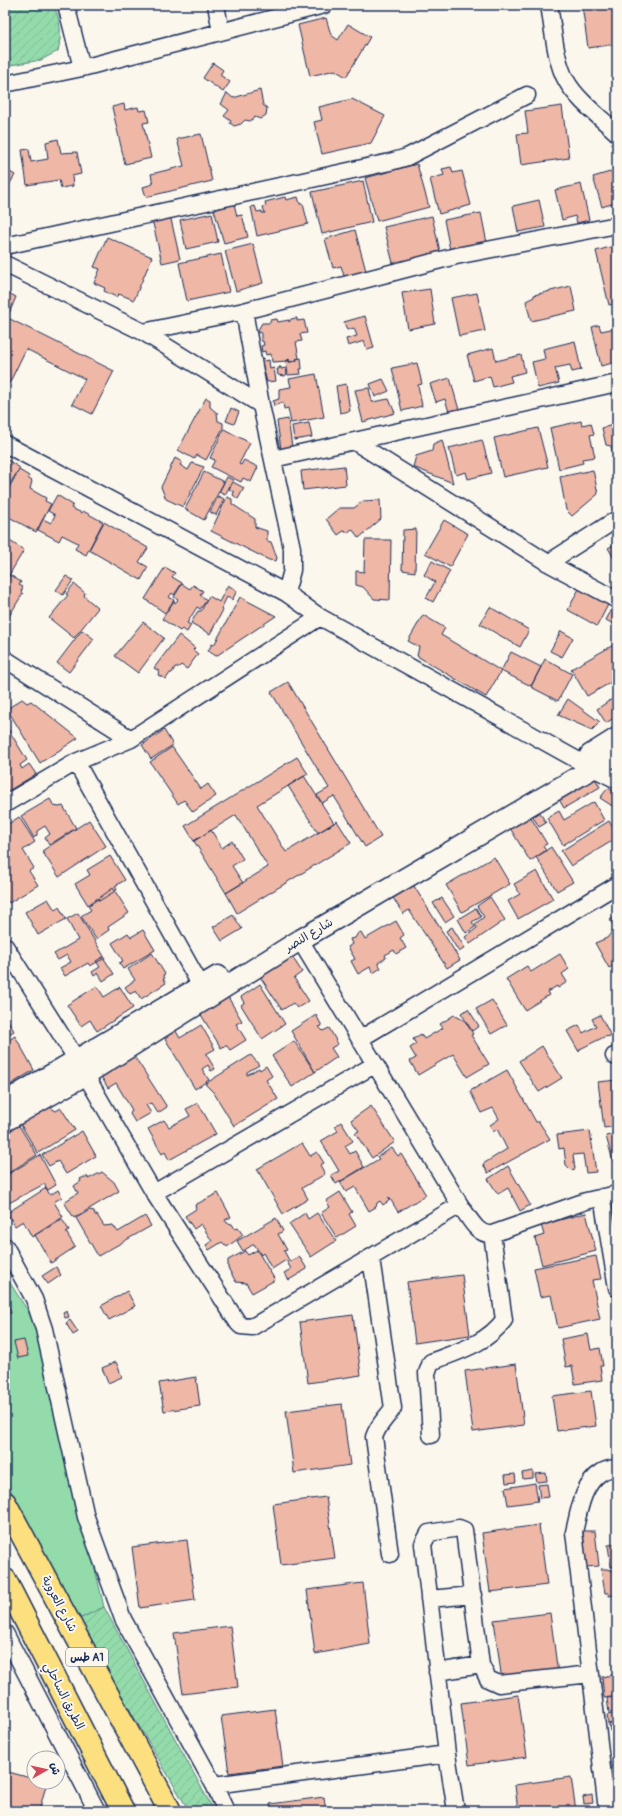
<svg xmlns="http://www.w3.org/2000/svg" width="622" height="1816" font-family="Pangolin,'Playpen Sans Arabic',sans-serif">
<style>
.park{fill:#93dbaa;stroke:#578584}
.garden{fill:url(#garden-furrows);stroke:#578584}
.building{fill:#efb7a5;stroke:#1b2f5e}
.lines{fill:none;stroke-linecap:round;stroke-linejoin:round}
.minor-casing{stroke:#1b2f5e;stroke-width:19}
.tertiary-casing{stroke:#1b2f5e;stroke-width:23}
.trunk-casing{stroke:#1b2f5e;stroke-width:25}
.minor{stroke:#fbf7ec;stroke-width:16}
.tertiary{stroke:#fbf7ec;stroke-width:20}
.trunk{stroke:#fce080;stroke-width:22}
.labels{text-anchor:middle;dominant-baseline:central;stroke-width:4;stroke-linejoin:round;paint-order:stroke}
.shield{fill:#fbf7ec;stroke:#5e6b89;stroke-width:1}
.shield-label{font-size:11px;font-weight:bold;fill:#1b2f5e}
.street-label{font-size:12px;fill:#1b2f5e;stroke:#fbf7ec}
</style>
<defs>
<pattern id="garden-furrows" width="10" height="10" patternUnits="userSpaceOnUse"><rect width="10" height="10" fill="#93dbaa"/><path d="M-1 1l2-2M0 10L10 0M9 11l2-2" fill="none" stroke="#7ebc95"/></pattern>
</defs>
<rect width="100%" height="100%" fill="#fbf7ec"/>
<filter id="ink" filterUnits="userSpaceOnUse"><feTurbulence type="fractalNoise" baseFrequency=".025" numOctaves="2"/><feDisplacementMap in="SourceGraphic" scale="8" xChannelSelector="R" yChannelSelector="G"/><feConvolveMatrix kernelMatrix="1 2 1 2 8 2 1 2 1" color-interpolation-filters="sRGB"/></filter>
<g filter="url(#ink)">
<!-- park -->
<path class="park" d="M5 1275 38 1327 104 1607 77 1620 5 1479Z"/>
<!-- garden -->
<path class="garden" d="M5 5H53C61 20 62 35 58 51L41 60 5 66Z
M104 1607 214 1811H189L77 1620Z"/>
<!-- building -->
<path class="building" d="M582 5H617V44L588 48Z
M326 18 331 35 338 40 348 24 370 37 346 77 335 70 310 76 298 25Z
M213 63 223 70 220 75 230 82 223 92 203 78Z
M260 90 263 105 267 108 266 115 260 119 255 117 250 121 245 120 241 124 234 126 230 123 231 121 224 116 229 110 221 104 227 93 233 98Z
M352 99 385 116 371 143 322 154 314 122 322 120 319 107Z
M124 104 125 110 138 107 139 111 146 110 149 122 143 123 151 158 125 164 112 107Z
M562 106 569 158 521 165 517 134 528 133 525 111Z
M201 134 212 181 146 197 143 187 153 184 151 174 184 166 177 139Z
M58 139 61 153 77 152 81 174 72 176 73 186 61 188 59 180 27 185 22 150 29 149 31 162 48 159 46 142Z
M417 164 429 207 377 221 365 178Z
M451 167 453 173 462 171 471 205 439 214 430 179 444 175 442 169Z
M5 169 15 175 5 192Z
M617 170V202L602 207 593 177Z
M363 181 372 222 322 234 312 192Z
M581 184 589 220 577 223 575 216 562 220 555 190Z
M285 197 286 200 298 197 300 204H303L308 224 257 236 251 207 255 206 257 212 262 211V213H265L263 207 266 206 265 202Z
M539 200 545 227 518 232 513 206Z
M234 204 237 216 242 215 248 237 224 243 214 210Z
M212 213 218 242 186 249 180 220Z
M481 213 487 243 450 250 444 220Z
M170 215 180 259 162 263 152 219Z
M432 216 441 256 394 267 384 227Z
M355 230 366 271 344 276 341 266 333 268 325 239Z
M107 237 152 257 134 300 119 294 116 297 104 291 105 288 94 283 100 269 94 267Z
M253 244 263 283 236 291 225 251Z
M617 245V303L609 305 596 251Z
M221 254 229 292 187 301 179 263Z
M571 286 576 311 531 321 526 301 534 297V295Z
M430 289 435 324 408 329 402 293Z
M5 291 16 297 8 316 5 315Z
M477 293 485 331 459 336 451 298Z
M365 316 374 348 367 350 364 341 348 346 346 339 357 336 354 328 347 330 344 322Z
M8 318 114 371 92 414 72 404 85 379 26 349 9 384 5 381V323Z
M297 318V321L304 320 307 333 300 334 302 341 296 342 299 358 296 359 297 361 289 362V359L288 361 272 362 271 354 266 355 265 351 262 352 261 346 264 345 263 341H261V334L260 332 258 333V330L262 323H270V320L277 319 278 322 289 320V322L291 319Z
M599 325 601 331 616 328 617 362 601 366 592 327Z
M575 341 581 370 572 372 570 365 555 368 559 383 538 388 532 362 545 359 543 349Z
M493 348 496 361 521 355 525 372 510 376 512 382 493 387 490 376 474 381 467 355Z
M264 358 265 361 269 360 270 369 274 368 276 381 267 382 261 359Z
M301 358 302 369H300L301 374 288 375 286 361 289 359V362L297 361 296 359Z
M417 363 422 384 418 385 422 406 402 411 392 368Z
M279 367H281V369L286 368 287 374 285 376 278 375 277 369H279Z
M316 374 324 417 291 423 288 408 284 409 283 402 274 406 273 401 279 399V389L291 387 289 379Z
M450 378 459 410 449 412 445 399 436 402 430 384Z
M383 379 389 391 375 397 370 384Z
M346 384 350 411 340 413 336 386Z
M369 388 372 402 389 399 395 413 363 422 355 390Z
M206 398 210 400V407L217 413 218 421 223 423V428L206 460 197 455 194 459 178 450Z
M231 408 239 412 234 424 226 421Z
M288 419 292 447 281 449 277 421Z
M581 421 582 425 591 423 594 434 590 435 595 457 582 459 583 463 559 469 550 428Z
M309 423 312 437 294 440 292 426Z
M617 424V453L613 454 611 446 606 445 602 428Z
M538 428 548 467 503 477 494 438Z
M224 429 250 443 239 464 241 465 244 460 258 467 251 482 243 478 241 482 211 467 215 460 210 458Z
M442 440 453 483 413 467 416 456 432 451 433 444Z
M482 440 491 473 468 479 466 472 456 475 449 448Z
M175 458 182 462 180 465 188 470 192 463 204 467 183 507 166 499 161 487Z
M6 459 20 468 5 491V460Z
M617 461V489L611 462Z
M344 466 346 485 303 490 301 471Z
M19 470 29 476 28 478 32 481 30 489 46 498 45 501 51 504 36 532 9 517H5V495Z
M593 470 598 494 572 516 566 510 560 477Z
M204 472 224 482 204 520 185 509Z
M227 477 233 480 225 495 219 492Z
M233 482 244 488 238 499 233 495 234 492 229 489Z
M57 495 73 505 71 508 82 513 83 511 103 522 86 555 75 549 78 543 62 535 59 541 38 530 43 519 51 523 55 515 48 511Z
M218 496 224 499 216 515 210 512Z
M227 497 232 499V504L255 519V527L267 531V541L271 542 277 558 276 561 269 560 211 531Z
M380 500 381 519 359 538 352 529 347 533 345 530 338 535 326 519 339 508H354L363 501Z
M444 520 468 534 450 567 425 553Z
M104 522 148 548 139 562 148 567 141 580 89 550Z
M416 529 415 572 402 570 403 530Z
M5 538 24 550 5 582Z
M365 540H391L390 600 374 599 363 587 356 585V571L364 572Z
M617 543V563L608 548Z
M432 561 450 571 433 602 426 598 435 582 424 575Z
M165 567 175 573 172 577 182 583 174 595 172 593 169 597 174 600 165 613 145 599Z
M10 575 21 582 19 585 23 587 21 592 23 593 5 623V583Z
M66 576 73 580 63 595 56 590Z
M74 584 85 593 84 596 98 608 74 638 49 618 68 595 66 594Z
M182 584 190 589 193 585 203 591 200 595 207 600 200 609 197 607 187 623 191 625 187 632 182 629 180 631 162 619 174 601 175 603 178 600 174 597Z
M228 585 237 591 232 600 227 597 221 609 223 610 210 634 191 623 198 611H201L209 596 219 602Z
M581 585 610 601 597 626 568 610Z
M240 597 276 616 216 656 208 651 212 644 214 645Z
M615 603 617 604V626L606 620Z
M490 607 529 630 520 647 480 624Z
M423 615 445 628 441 635 501 671 486 697 417 656 419 647 408 641Z
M143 622 164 638 138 673 115 656Z
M82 630 94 639 69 672 57 663Z
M561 631 573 638 562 657 550 651Z
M179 635 195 648 193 650 198 654 187 669 181 665 179 667H175L172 673H170L166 679 158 675 159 671 154 668Z
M617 643V679L587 696 571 669Z
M511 652 541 667 531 686 501 671Z
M545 659 572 674 558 701 531 687Z
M288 682 381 837 365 847 334 796 322 803 317 795 329 788 271 692Z
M22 699 27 703 31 701 78 738 40 763 7 709Z
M568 699 600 722 592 730 558 715Z
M612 699 617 707V716L606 723 597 709Z
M5 724 27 760 20 765 22 769 29 764 36 774 5 793Z
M164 730 173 745 151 759 142 745Z
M172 747 201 789 208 784 216 796 193 812 184 800 178 804 150 762Z
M297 757 308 774 257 805 286 852 337 821 351 843 237 913 226 893 268 867 236 815 194 841 185 826Z
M593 775 600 787 564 808 557 796Z
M304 776 334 823 318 833 288 786Z
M608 788 617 793V809L600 798Z
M50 799 54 806 59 807 63 806 76 828 49 845 45 838 50 834 45 826 37 831V835L34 838 21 816Z
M594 802 604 820 563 845 547 818 559 811 564 820Z
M539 811 546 823 539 827 532 815Z
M530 816 547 844 543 846 546 851 530 861 510 828Z
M19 817 35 842 23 850 34 868 29 871 38 885 9 903 5 897V826Z
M89 820 106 846 59 877 42 851Z
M609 821 617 835V838L571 866 561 851Z
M211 830 222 848 232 841 243 859 232 866 243 883 226 893 194 841Z
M551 847 573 882 557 891 536 857Z
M110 856 125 880 115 886 117 890 99 901 98 898 88 905 75 884 90 875 87 870Z
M494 857 510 884 462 912 446 885Z
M537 871 553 899 518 919 508 901 520 894 514 884Z
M412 883 460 960 447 968 409 910 403 914 392 896Z
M113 888 129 913 108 927 109 930 96 939 81 916 91 910 88 906Z
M490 897 505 920 470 944 465 937 477 928 475 924 484 917 477 906Z
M442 898 454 916 445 922 433 903Z
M48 899 55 910 59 907 66 919 38 935 25 912Z
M476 908 481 917 472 922 475 927 466 933 458 919Z
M78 913 105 958 90 966 88 963 65 976 60 968 71 962 67 955 58 960 54 954 78 940 67 919Z
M233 915 242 929 222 941 213 927Z
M617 916V963L609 968 595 943 607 938 615 928 610 920Z
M396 921 404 935 400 938 406 948 396 954 394 950 385 955 386 958 378 963 381 968 373 973 370 967 358 974 351 961 355 959 348 947 352 944 350 939 355 938 358 933 361 932 365 939Z
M452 927 465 948 459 952 446 931Z
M143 930 155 950 123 969 119 963 123 961 112 943 128 933 131 937Z
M152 953 165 974 163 975 165 978 163 979 166 983 141 999 136 991 130 994 125 987 135 980 128 969Z
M560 954 569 969 562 974 567 982 558 988 557 986 547 992 549 995 525 1010 506 979 527 966 531 972Z
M291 955 302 972 294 978 309 1001 297 1008 293 1003 282 1010 259 975Z
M103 957 114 974 103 981 98 973 94 976 92 972 100 967 96 961Z
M260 984 285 1024 262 1039 241 1005 244 1003 241 997Z
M97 986 104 997 120 987 133 1008 97 1031 90 1020 81 1026 67 1005Z
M228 997 242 1021 236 1024 246 1040 230 1050 226 1045 221 1048 200 1013Z
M492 1000 507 1025 491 1034 476 1009Z
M468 1009 479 1026 472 1031 461 1013Z
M5 1015 14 1031 6 1036 8 1039 5 1040Z
M316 1015 322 1026 319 1027 323 1031 329 1028 338 1044 331 1048 337 1057 315 1072 291 1031Z
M454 1015 465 1021 473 1034 471 1035 489 1064 467 1077 453 1054 418 1075 410 1061 416 1058 410 1048 416 1044 413 1039 421 1034 424 1039 443 1028 440 1024Z
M600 1015 611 1036 604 1037 580 1049 579 1052 567 1031 579 1025 583 1033 596 1026 592 1019Z
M201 1025 215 1049 206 1054 215 1069 211 1071 208 1065 202 1069 209 1080 195 1089 163 1035 174 1028 180 1038Z
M15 1036 34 1070 5 1088V1043Z
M294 1041 315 1072 292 1087 272 1056Z
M542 1046 562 1078 539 1092 519 1061Z
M131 1051 167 1107 158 1113 151 1103 146 1105 151 1113 135 1122 130 1114 132 1110 116 1083 108 1088 99 1073Z
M251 1055 259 1065 247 1072V1075L259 1068 260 1070 266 1066 272 1076 266 1080 278 1099 234 1126 214 1093 205 1084Z
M507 1070 536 1122H539L550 1139 488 1173 483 1164 507 1149 497 1129 493 1132 490 1125 499 1119 493 1108 481 1113 470 1091Z
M617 1080V1126L604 1128 598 1082Z
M198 1103 216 1134 169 1160 165 1152 162 1154 148 1129 164 1120 169 1127 190 1116 186 1109Z
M46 1105 56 1111 61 1108 75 1130 38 1153 19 1122Z
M371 1106 395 1142 372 1158 355 1133 359 1131 351 1120Z
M341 1122 353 1141 345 1146 350 1154 355 1151 364 1167 336 1184 331 1175 339 1171 321 1141 338 1131 335 1126Z
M18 1124 37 1155 5 1175V1142L9 1139 5 1132Z
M82 1131 96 1156 66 1174 58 1161 49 1166 42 1155Z
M590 1131 596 1172 586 1173 583 1154 573 1155 575 1169 571 1170 566 1165 564 1148 559 1149 557 1135Z
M617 1133V1176L606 1136Z
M302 1143 310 1156 317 1152 324 1163 320 1165 325 1174 302 1188 308 1199 283 1214 257 1169Z
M392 1148 398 1156 401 1154 426 1195 398 1212 389 1197 388 1198 390 1200 383 1205 380 1201 377 1203 376 1207 369 1211 355 1187 346 1192 340 1182 379 1159 377 1157Z
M40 1155 56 1185 48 1190 44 1184 7 1204 5 1201V1176Z
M508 1166 530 1205 520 1211 508 1188 498 1194 488 1179Z
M102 1172 114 1182 119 1191 74 1218 64 1202 78 1193 74 1186 81 1181 80 1179 84 1177H88V1179Z
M46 1188 50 1195 58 1190 62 1197 54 1202 63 1217 32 1237 23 1221 15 1226 7 1213Z
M340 1192 352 1212 349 1214 356 1226 337 1238 321 1213 330 1207 326 1201Z
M218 1193 231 1217 225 1220 227 1223 232 1224 235 1229 238 1228 243 1235 227 1247 222 1242 209 1250 206 1245 212 1241 201 1224 194 1229 185 1216 196 1209 195 1205Z
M90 1210 94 1211 95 1215H97L104 1226 113 1225 118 1232 145 1216 151 1226 98 1256 76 1218Z
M305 1213 308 1219 317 1213 336 1241 311 1257 289 1224Z
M586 1213 596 1251 542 1265 535 1238 544 1235 541 1225Z
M276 1218 283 1231 278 1234 287 1250 284 1251 290 1262 299 1256 307 1269 289 1280 284 1273 291 1269 286 1260 272 1269 263 1253 261 1255 254 1244 243 1251 237 1241Z
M62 1219 69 1230 66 1232 75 1247 51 1263 35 1235Z
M257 1250 275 1280 252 1293 246 1283 236 1282 228 1268V1260L245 1251 248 1255Z
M596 1256 601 1279 592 1280 600 1319 558 1328 551 1295 540 1297 534 1268Z
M56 1267 61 1275 48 1284 42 1276Z
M462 1275 470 1335 415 1343 407 1282Z
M127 1291 135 1306 109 1320 101 1306Z
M9 1307 11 1313 5 1314V1308Z
M67 1311 69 1317 65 1318 63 1313Z
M353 1315 361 1375 308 1383 300 1322Z
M70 1320 78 1332 73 1335 66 1323Z
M588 1334 591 1350 600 1348 603 1366H600L602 1380 575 1384 572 1366 566 1367 561 1339Z
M24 1340 28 1356 18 1358 14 1342Z
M116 1362 122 1377 108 1383 102 1368Z
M516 1364 524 1425 473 1432 465 1371Z
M196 1377 200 1406 164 1411 159 1383Z
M591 1391 596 1426 557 1431 552 1396Z
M342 1404 350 1465 294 1473 286 1411Z
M533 1471V1478L523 1479 522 1473Z
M546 1473 547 1481 537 1482 535 1474Z
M515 1474 516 1482 506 1483 505 1475Z
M535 1483 538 1501 508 1505 505 1488Z
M547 1484 549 1497 540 1498 538 1485Z
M326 1497 335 1558 281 1565 273 1504Z
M539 1525 547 1585 490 1592 482 1533Z
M583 1531H595L599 1566 586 1567Z
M187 1540 195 1600 140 1608 132 1547Z
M617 1544V1566L611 1567 608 1545Z
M601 1569H607L617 1572V1594L609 1596V1593H605Z
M363 1583 370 1644 315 1654 307 1590Z
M614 1597H617V1612H616Z
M550 1613 558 1674 502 1681 494 1620Z
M614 1613H617V1636Z
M230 1626 238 1687 183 1694 174 1633Z
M617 1674V1696L604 1698 602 1677Z
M518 1695 527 1757 469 1765 461 1703Z
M617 1697V1712L609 1713 607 1698Z
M275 1709 283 1766 229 1773 221 1716Z
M614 1714 615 1723 608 1724 607 1715Z
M616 1722H617V1731H610L609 1724Z
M612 1755H617V1789Z
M5 1771 34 1779V1782H47L39 1811H5Z
M571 1777 576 1811H518L515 1785Z
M592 1795 593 1803 584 1804 583 1797Z
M324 1797 326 1811H271L270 1804Z"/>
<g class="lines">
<defs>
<path id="minor" d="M66 5 82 68 324 5
M216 5 221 32
M549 5C553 28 555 60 566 80 576 99 601 118 617 133
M5 84 82 68
M5 246 390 162 407 157 527 95
M5 264 143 332 261 405 292 548V570L286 593
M244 311 261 405
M143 332 244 311 456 256 617 225
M355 442 548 563 617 600
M5 444 286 593 320 617 579 761 617 780
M273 459 617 383
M548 563 617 519
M5 659 131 739
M76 762 201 986
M5 804 76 762 131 739 320 617
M5 946 77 1060 154 1193 238 1323 241 1326 252 1327 460 1205 300 940
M360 1039 617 885
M614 1056 617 1055
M154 1193 374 1065
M602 1197 617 1288
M460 1205C469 1217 477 1236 492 1234L586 1201 617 1194
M5 1246 34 1299 44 1329 86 1517 123 1619 214 1785 226 1811
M371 1258 393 1408C385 1420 379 1423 374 1437L390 1554
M431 1435 427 1373 431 1362C459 1351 486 1344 504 1320L492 1234
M429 1599 473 1595
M5 1633 97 1811
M437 1672 481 1665 488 1679 499 1684 591 1674
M214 1785 447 1754
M456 1811 447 1754 423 1544 429 1533 459 1528 464 1530 481 1665
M614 1811 606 1802 574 1532C579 1512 582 1484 602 1472 606 1469 613 1469 617 1467"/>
<path id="tertiary" d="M590 755 617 738
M5 1102 218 976
M5 1121 85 1075 300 940 617 754"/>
<path id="trunk" d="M5 1503 170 1811
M5 1580 123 1811"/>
</defs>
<!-- minor casing -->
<use href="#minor" class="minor-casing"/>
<!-- tertiary casing -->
<use href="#tertiary" class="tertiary-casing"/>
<!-- trunk casing -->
<use href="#trunk" class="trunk-casing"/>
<!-- minor -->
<use href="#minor" class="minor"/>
<!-- tertiary -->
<use href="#tertiary" class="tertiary"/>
<!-- trunk -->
<use href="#trunk" class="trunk"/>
</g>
</g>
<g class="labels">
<!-- shield labels -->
<rect class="shield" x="66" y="1648" width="42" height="18" rx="3"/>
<g class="shield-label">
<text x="87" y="1657">طس A1</text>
</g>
<!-- street labels -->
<g class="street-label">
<text transform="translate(309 935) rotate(-31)">شارع النصر</text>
<text transform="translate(59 1604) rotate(62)">شارع العروبة</text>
<text transform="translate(64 1696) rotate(63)">الطريق الساحلي</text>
</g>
</g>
<!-- margin -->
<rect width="622" height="1816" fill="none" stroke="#fbf7ec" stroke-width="20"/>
<rect x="10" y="10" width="602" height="1796" fill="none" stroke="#1b2f5e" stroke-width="1.5" filter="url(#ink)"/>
<!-- north arrow -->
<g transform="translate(46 1770) rotate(82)"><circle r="19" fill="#fbf7ec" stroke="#a1a7b3"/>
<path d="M0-3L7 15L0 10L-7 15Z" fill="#d1495b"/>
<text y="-6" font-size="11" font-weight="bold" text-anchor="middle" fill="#1b2f5e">ش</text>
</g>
</svg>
